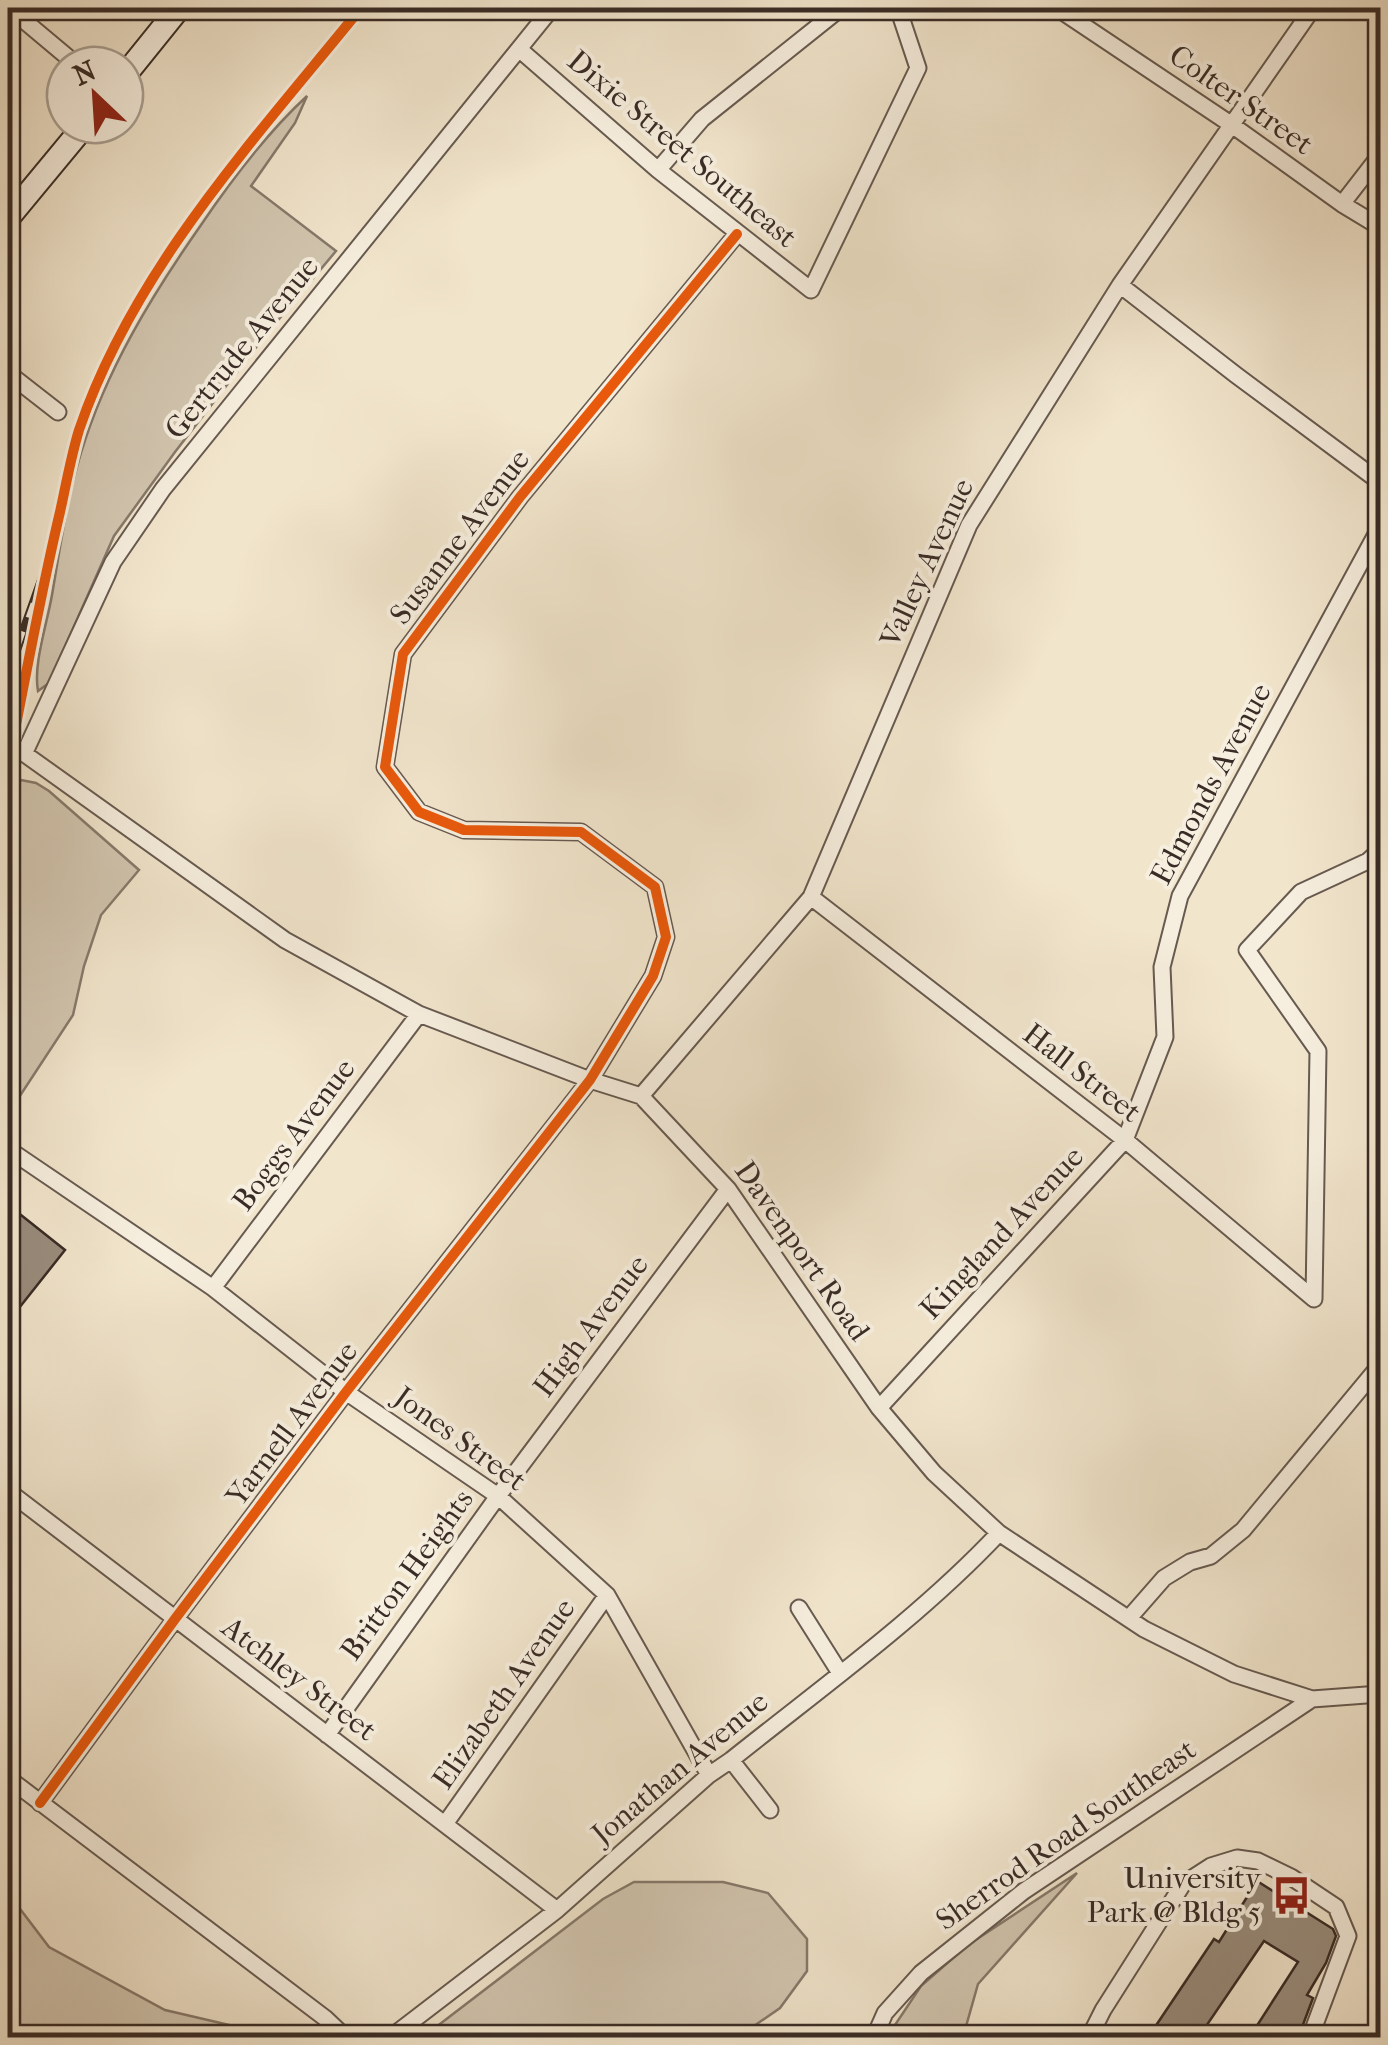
<svg xmlns="http://www.w3.org/2000/svg" width="1388" height="2045" font-family="'IM FELL French Canon',serif">
<style>
.green{fill:#d2c6b0;stroke:#86796b;stroke-width:2.5}
.building{fill:#998c7c;stroke:#392c26;stroke-width:2.5}
.lines{fill:none;stroke-linecap:round;stroke-linejoin:round}
.minor-casing{stroke:#675a50;stroke-width:19}
.secondary-casing{stroke:#392c26;stroke-width:26}
.minor{stroke:#f6eede;stroke-width:15}
.secondary{stroke:#f6eede;stroke-width:22}
.rail-casing{stroke:#392c26;stroke-width:9}
.rail{stroke:#f6eede;stroke-width:5;stroke-dasharray:15;stroke-linecap:butt}
.cycleway-casing{stroke:#f6eede;stroke-width:16}
.cycleway{stroke:#e8590c;stroke-width:10}
.labels{text-anchor:middle;dominant-baseline:central;stroke-width:8;stroke-linejoin:round;paint-order:stroke}
.street-label{font-size:30px;fill:#392c26;stroke:#f6eede}
.poi-label{font-size:30px;fill:#392c26;stroke:#f6eede;text-anchor:end}
</style>
<rect width="100%" height="100%" fill="#f1e5cc"/>
<filter id="stains"><feTurbulence type="fractalNoise" baseFrequency=".002" numOctaves="4"/><feColorMatrix values="0 0 0 0 .2 0 0 0 0 .09 0 0 0 0 .02 0 0 0 .5 -.17"/></filter>
<radialGradient id="worn" r=".72"><stop offset=".6" stop-color="#630" stop-opacity="0"/><stop offset="1" stop-color="#630" stop-opacity=".3"/></radialGradient>
<!-- green -->
<path class="green" d="M307 96 295 123 251 186 336 251 264 337 175 452 114 536 49 683 38 691C33 664 47 624 52 595 60 548 67 498 81 453 106 370 152 295 201 225 232 179 266 134 307 96Z
M21 780 36 783 49 791 139 870 101 915 84 966 73 1015 8 1114V815L15 788Z
M1077 1873 978 1984 963 2037H887L921 1986 968 1945Z
M634 1882H723L768 1893 807 1939V1971L780 2008 738 2037H423L603 1899Z
M8 1893 49 1947 165 2010 281 2037H8Z"/>
<!-- building -->
<path class="building" d="M21 1215 65 1250 8 1322V1232Z
M1257 1881 1333 1929 1336 1936 1326 1963 1307 1995 1313 1998 1301 2030 1296 2038H1249L1298 1962 1264 1941 1198 2038H1172L1155 2027 1214 1939 1219 1942Z"/>
<g class="lines">
<defs>
<path id="minor" d="M9 8 77 65
M869 8 899 11
M1057 8 1232 125 1342 204 1380 227
M519 49 658 170 811 290 918 68 899 11
M658 170 702 119 841 8
M1342 204 1380 155
M1120 285 1236 375 1380 482
M8 373 58 412
M8 742 285 940 419 1014 590 1080 641 1096 728 1189 879 1408 934 1473 999 1533 1144 1629 1234 1674 1312 1699 1380 1694
M24 754 113 562 163 489 552 8
M811 897 1125 1140 1314 1299
M641 1096 811 897 969 525 1120 285 1313 8
M8 1149 213 1288 346 1392 498 1496 607 1595 709 1775
M213 1288 419 1014
M1314 1299 1318 1051 1247 950 1301 892 1368 861 1380 850
M879 1408 1125 1140 1165 1037 1162 967 1180 896 1380 527
M8 1491 557 1910
M799 1608 840 1673
M1129 1618 1164 1578 1190 1562 1211 1556 1243 1530 1380 1365
M327 1735 498 1496 728 1189
M731 1760 770 1810
M8 1778 325 2018 346 2038
M40 1803 175 1619 346 1392 590 1080 653 976 666 937 655 887 581 832 464 830 419 812 385 767 403 654 520 497 737 234
M445 1824 607 1595
M390 2038 557 1910 709 1775 731 1760C821 1688 920 1617 999 1533
M874 2038 885 2013 921 1973 1024 1891 1312 1699
M1089 2038 1103 2010 1183 1884 1211 1866 1237 1858 1258 1861 1291 1877 1336 1907 1348 1936 1310 2038"/>
<path id="secondary" d="M125 75 179 8
M8 218 85 125"/>
</defs>
<!-- minor casing -->
<use href="#minor" class="minor-casing"/>
<!-- secondary casing -->
<use href="#secondary" class="secondary-casing"/>
<!-- minor -->
<use href="#minor" class="minor"/>
<!-- secondary -->
<use href="#secondary" class="secondary"/>
<defs>
<path id="rail" d="M8 674 49 559"/>
</defs>
<!-- rail casing -->
<use href="#rail" class="rail-casing"/>
<!-- rail -->
<use href="#rail" class="rail"/>
<defs>
<path id="cycleway" d="M8 765C25 681 40 596 60 512 66 485 71 456 79 430 134 268 256 138 361 8
M40 1803 175 1619 346 1392 590 1080 653 976 666 937 655 887 581 832 464 830 419 812 385 767 403 654 520 497 737 234"/>
</defs>
<!-- cycleway casing -->
<use href="#cycleway" class="cycleway-casing"/>
<!-- cycleway -->
<use href="#cycleway" class="cycleway"/>
</g>
<!-- icons -->
<defs>
<symbol id="bus-bare" viewBox="-9 -9 18 18"><path d="M-5-6H5V4H4V6H2V4H-2V6H-4V4H-5ZM-3.5-4V0h7V-4ZM-3.5 1.2v1.5H-2V1.2ZM2 1.2v1.5H3.5V1.2Z" fill="#8f2418" stroke="#f6eede" stroke-width="2.5" paint-order="stroke"/></symbol>
</defs>
<g fill-rule="evenodd">
<use href="#bus-bare" x="1264" y="1868" width="55" height="55"/>
</g>
<g class="labels">
<!-- street labels -->
<g class="street-label">
<text transform="translate(1241 100) rotate(35)">Colter Street</text>
<text transform="translate(682 149) rotate(40)">Dixie Street Southeast</text>
<text transform="translate(242 348) rotate(-51)">Gertrude Avenue</text>
<text transform="translate(460 537) rotate(-53)">Susanne Avenue</text>
<text transform="translate(927 563) rotate(-65)">Valley Avenue</text>
<text transform="translate(1211 784) rotate(-62)">Edmonds Avenue</text>
<text transform="translate(1082 1073) rotate(38)">Hall Street</text>
<text transform="translate(294 1135) rotate(-53)">Boggs Avenue</text>
<text transform="translate(1002 1233) rotate(-47)">Kingland Avenue</text>
<text transform="translate(802 1251) rotate(55)">Davenport Road</text>
<text transform="translate(591 1326) rotate(-53)">High Avenue</text>
<text transform="translate(292 1424) rotate(-53)">Yarnell Avenue</text>
<text transform="translate(460 1439) rotate(36)">Jones Street</text>
<text transform="translate(407 1575) rotate(-54)">Britton Heights</text>
<text transform="translate(299 1679) rotate(37)">Atchley Street</text>
<text transform="translate(504 1694) rotate(-55)">Elizabeth Avenue</text>
<text transform="translate(680 1768) rotate(-40)">Jonathan Avenue</text>
<text transform="translate(1066 1835) rotate(-35)">Sherrod Road Southeast</text>
</g>
<!-- poi labels -->
<g class="poi-label">
<text x="1261" y="1878">University<tspan x="1261" dy="34">Park @ Bldg 5</tspan></text>
</g>
</g>
<!-- margin -->
<rect width="1388" height="2045" fill="none" stroke="#f1e5cc" stroke-width="40"/>
<rect x="10" y="10" width="1368" height="2025" fill="none" stroke="#392c26" stroke-width="5"/>
<rect x="20" y="20" width="1348" height="2005" fill="none" stroke="#392c26" stroke-width="2.5"/>
<!-- north arrow -->
<g transform="translate(95 95) rotate(335)"><circle r="48" fill="#f6eede" stroke="#aaa094" stroke-width="2.5"/>
<path d="M0-8L18 38L0 25L-18 38Z" fill="#8f2418"/>
<text y="-15" font-size="28" font-weight="bold" text-anchor="middle" fill="#392c26">N</text>
</g>
<rect width="100%" height="100%" filter="url(#stains)"/>
<rect width="100%" height="100%" fill="url(#worn)"/>
</svg>
